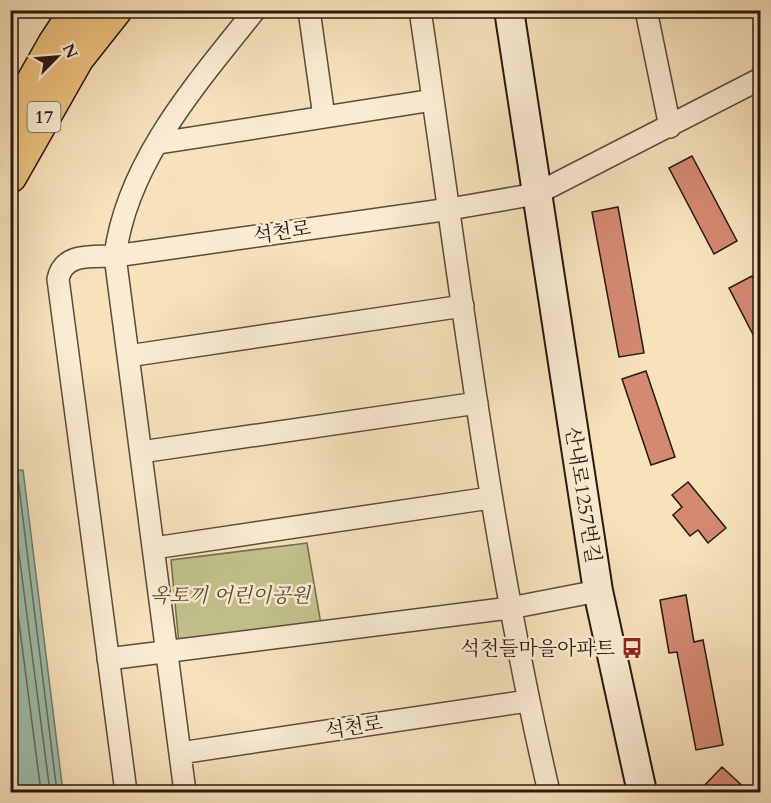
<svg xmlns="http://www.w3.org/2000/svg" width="771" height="803" font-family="Cardo,'Noto Serif KR',serif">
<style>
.green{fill:#c2c28d;stroke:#766d4e;stroke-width:1.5}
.water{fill:#9ebeac;stroke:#6f7c6d;stroke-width:1.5}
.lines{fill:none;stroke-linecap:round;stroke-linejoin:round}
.shore{stroke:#646b5d;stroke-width:1.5}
.building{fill:#d48972;stroke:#29180e;stroke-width:1.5}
.minor-casing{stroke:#5c4a3a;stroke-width:24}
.secondary-casing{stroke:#29180e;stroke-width:32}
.primary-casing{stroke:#29180e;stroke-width:36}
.minor{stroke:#faecd3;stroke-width:21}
.secondary{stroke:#faecd3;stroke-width:28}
.primary{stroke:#ecc17e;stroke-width:33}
.labels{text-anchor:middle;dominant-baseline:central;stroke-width:5;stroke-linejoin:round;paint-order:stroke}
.shield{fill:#faecd3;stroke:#685849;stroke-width:1.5}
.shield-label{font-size:18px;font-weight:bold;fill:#29180e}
.street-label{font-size:20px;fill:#29180e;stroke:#faecd3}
.park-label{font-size:20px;font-style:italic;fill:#574b34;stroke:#faecd3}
.poi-label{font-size:20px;fill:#29180e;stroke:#faecd3;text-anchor:end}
</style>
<rect width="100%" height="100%" fill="#f7e2bc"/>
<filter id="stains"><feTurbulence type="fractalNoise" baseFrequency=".00333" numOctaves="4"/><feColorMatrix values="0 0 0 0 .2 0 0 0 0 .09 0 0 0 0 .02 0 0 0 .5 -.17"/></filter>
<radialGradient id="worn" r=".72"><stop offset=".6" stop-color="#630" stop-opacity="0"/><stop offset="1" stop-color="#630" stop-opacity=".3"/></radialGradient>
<!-- green -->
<path class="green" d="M307 543 321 624 179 645 171 560Z"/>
<!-- water -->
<path class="water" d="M23 470 63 792H13L11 777 10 471Z"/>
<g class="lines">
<!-- shore -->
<path class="shore" d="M10 477 18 479 57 792
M10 485 50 792
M10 553 41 792"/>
</g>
<!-- building -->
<path class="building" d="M692 156 737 241 714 254 669 168Z
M618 207 644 353 619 357 592 212Z
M752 276 760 292V348L729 288Z
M646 371 675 457 651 465 622 379Z
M688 482 726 528 708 543 698 530 690 536 673 515 682 507 672 495Z
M686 595 694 642 703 640 723 745 696 750 677 652 669 653 660 600Z
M722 767 749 792H711L704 786Z"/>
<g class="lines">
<defs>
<path id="minor" d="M309 10 324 117
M420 10C459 272 489 535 549 792
M646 10 670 127
M159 143 433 100
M128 356 463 306
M141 452 477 403
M154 548 490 498
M108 659 510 608 598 591
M180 753 528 701
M126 792 58 279C64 252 92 257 115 256L450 209 536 194 760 79
M185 792 115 256C127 161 198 82 255 10"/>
<path id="secondary" d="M509 10 598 591 642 792"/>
<path id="primary" d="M10 123 54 45 77 10
M10 176 77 58 115 10"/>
</defs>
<!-- minor casing -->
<use href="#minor" class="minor-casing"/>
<!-- secondary casing -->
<use href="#secondary" class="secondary-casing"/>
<!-- primary casing -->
<use href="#primary" class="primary-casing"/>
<!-- minor -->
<use href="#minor" class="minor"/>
<!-- secondary -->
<use href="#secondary" class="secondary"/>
<!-- primary -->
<use href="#primary" class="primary"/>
</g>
<!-- icons -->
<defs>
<symbol id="bus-bare" viewBox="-9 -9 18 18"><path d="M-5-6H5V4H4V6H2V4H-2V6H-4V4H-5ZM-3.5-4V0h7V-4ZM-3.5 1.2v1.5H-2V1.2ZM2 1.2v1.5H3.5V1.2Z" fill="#8f2418" stroke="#faecd3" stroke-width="2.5" paint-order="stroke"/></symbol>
</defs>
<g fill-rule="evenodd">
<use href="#bus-bare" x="617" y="633" width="30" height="30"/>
</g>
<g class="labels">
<!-- shield labels -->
<rect class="shield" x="27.5" y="102" width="33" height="30" rx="4.5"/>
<g class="shield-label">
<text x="44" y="117">17</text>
</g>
<!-- street labels -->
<g class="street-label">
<text transform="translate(282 232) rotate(-8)">석천로</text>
<text transform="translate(583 495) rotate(81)">산내로1257번길</text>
<text transform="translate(354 727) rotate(-9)">석천로</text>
</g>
<!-- park labels -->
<g class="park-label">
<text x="230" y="595">옥토끼 어린이공원</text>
</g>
<!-- poi labels -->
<g class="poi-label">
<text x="615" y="648">석천들마을아파트</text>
</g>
</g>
<!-- margin -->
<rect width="771" height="803" fill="none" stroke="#f7e2bc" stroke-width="36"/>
<rect x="12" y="12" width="747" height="779" fill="none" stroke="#29180e" stroke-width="3"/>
<rect x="18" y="18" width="735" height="767" fill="none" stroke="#29180e" stroke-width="1.5"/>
<!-- north arrow -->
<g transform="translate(57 57) rotate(65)" stroke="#faecd3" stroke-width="4.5" paint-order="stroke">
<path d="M0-4.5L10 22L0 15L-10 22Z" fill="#29180e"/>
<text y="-9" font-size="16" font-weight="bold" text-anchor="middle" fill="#29180e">N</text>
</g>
<rect width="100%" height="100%" filter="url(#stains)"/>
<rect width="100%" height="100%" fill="url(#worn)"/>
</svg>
